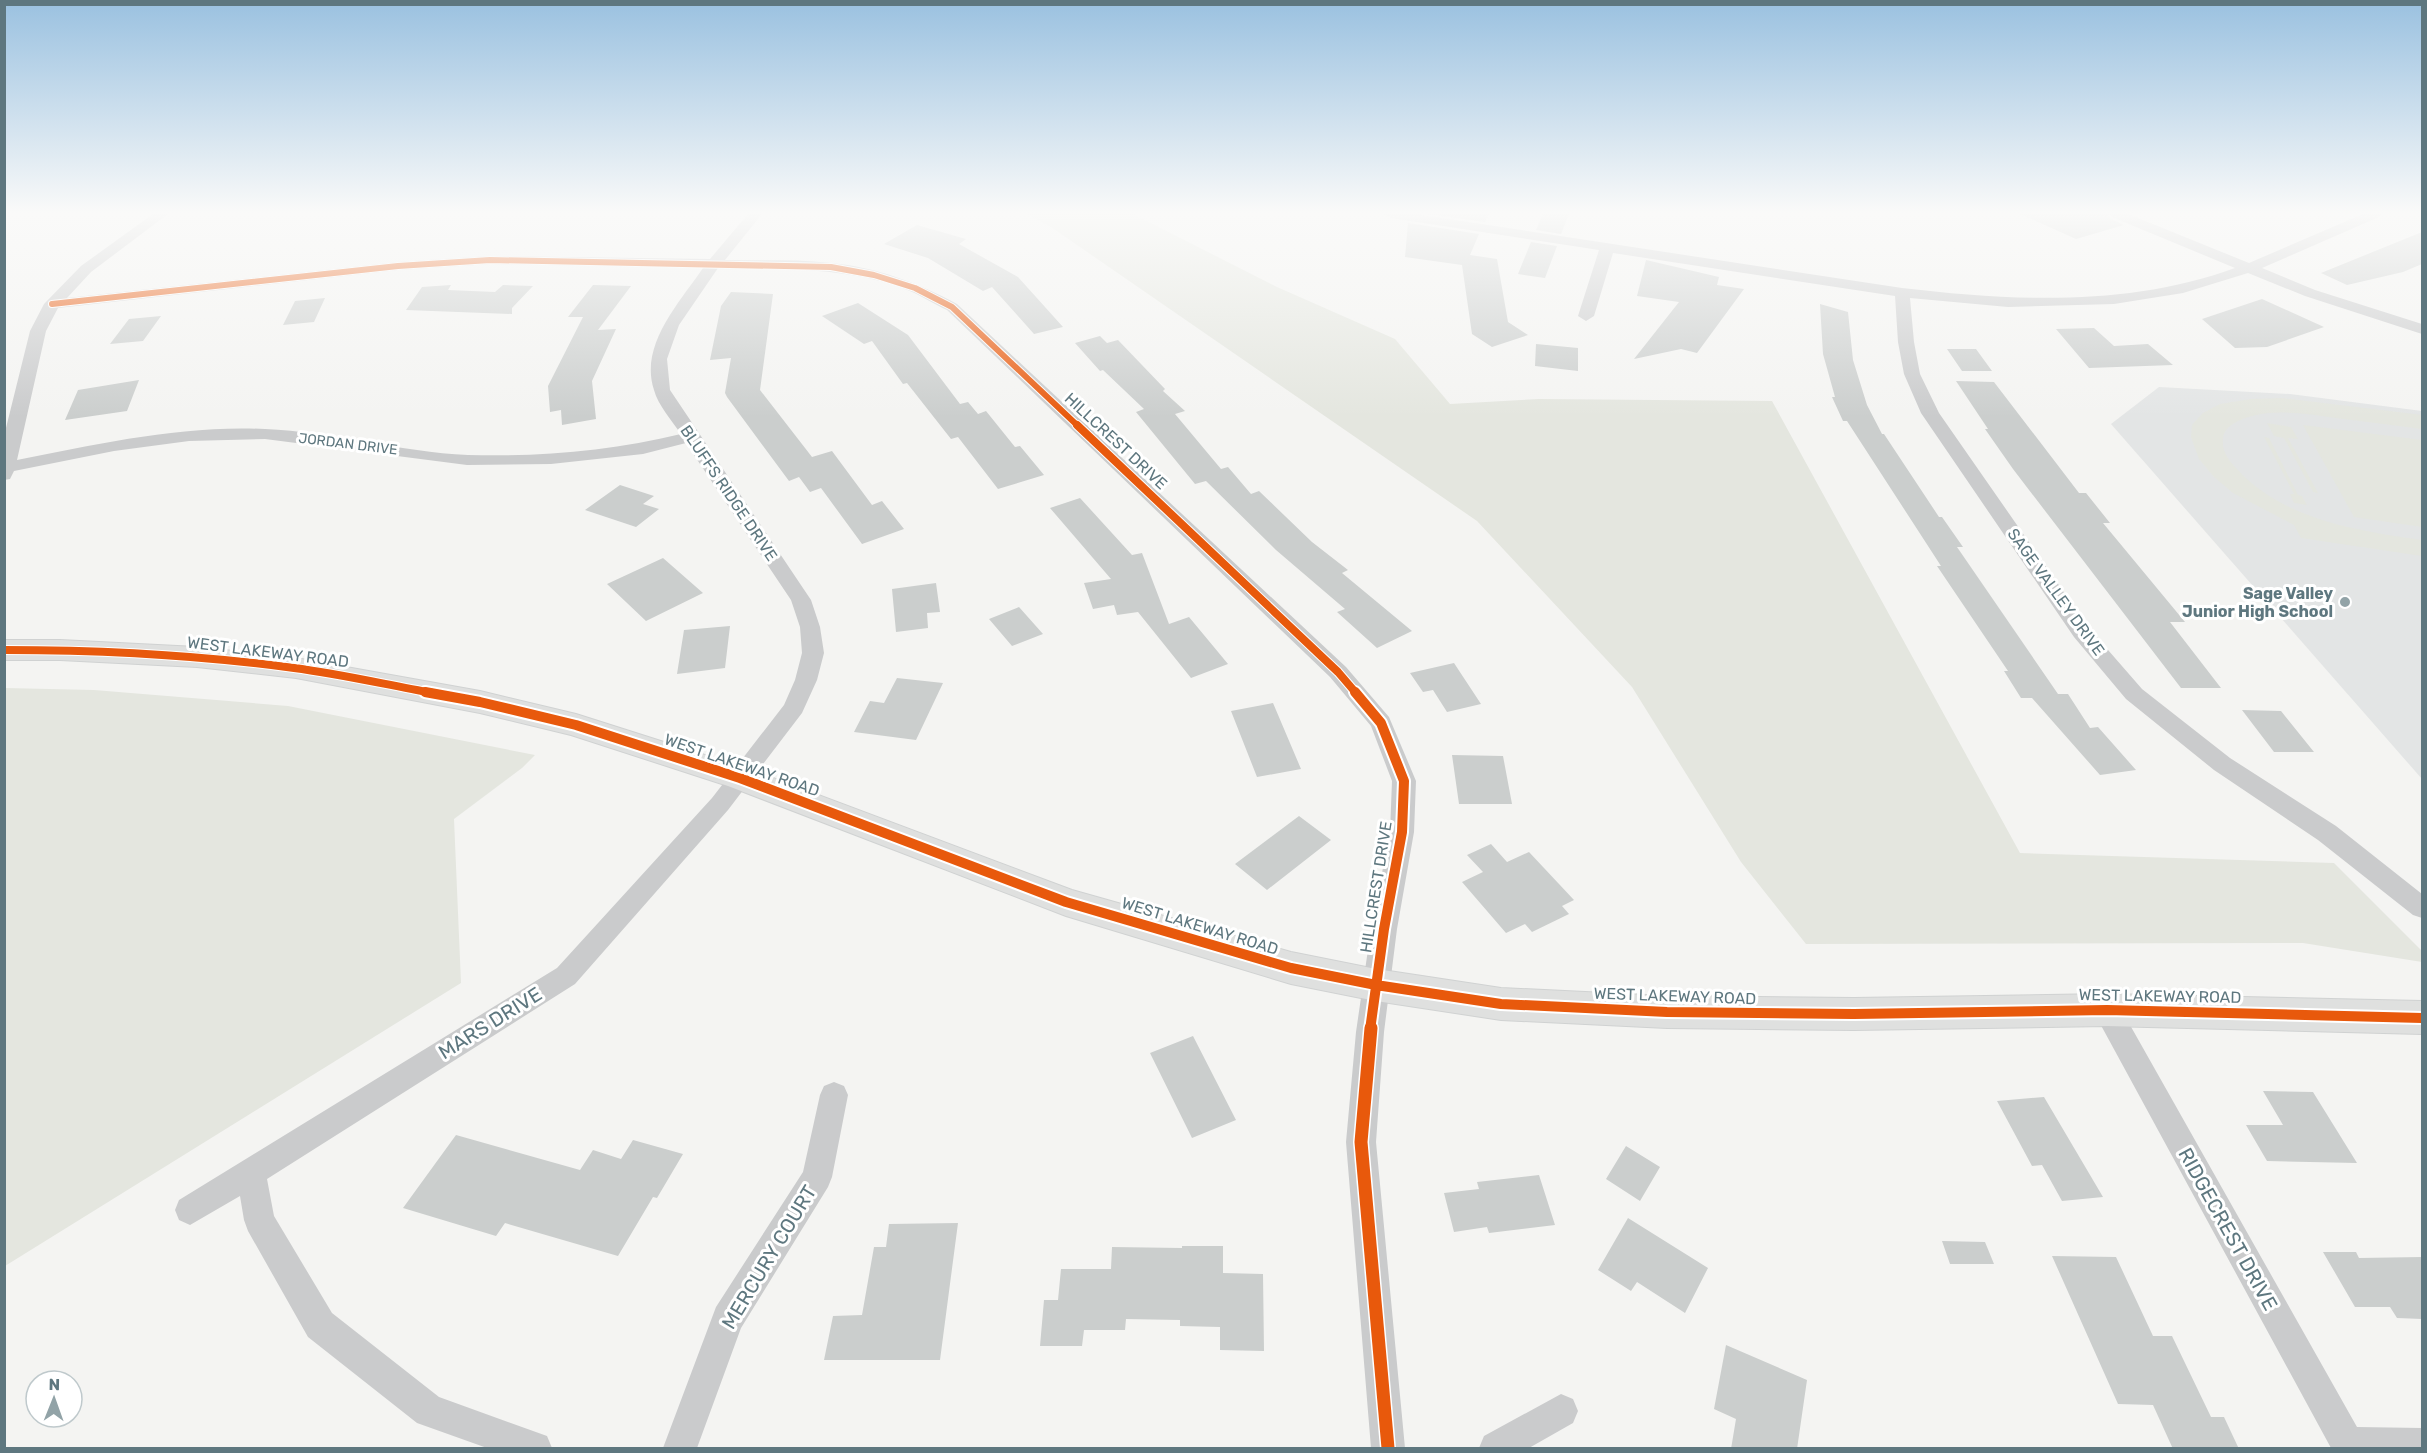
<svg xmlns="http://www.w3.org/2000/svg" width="2427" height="1453" font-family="Rubik,sans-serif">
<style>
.built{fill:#e3e5e5}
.green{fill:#e4e6df}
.building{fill:#cbcecd}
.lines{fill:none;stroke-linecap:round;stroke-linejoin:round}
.secondary-casing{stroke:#d0d2d2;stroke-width:2}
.street{fill:#cacbcc;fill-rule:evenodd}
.secondary{fill:#dfe0df;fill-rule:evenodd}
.cycleway-far3-casing{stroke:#fff;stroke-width:8}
.cycleway-far2-casing{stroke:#fff;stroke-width:10}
.cycleway-far1-casing{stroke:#fff;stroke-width:14}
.cycleway-casing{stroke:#fff;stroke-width:16}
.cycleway-far3{stroke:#e8590c;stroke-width:6}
.cycleway-far2{stroke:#e8590c;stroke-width:8}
.cycleway-far1{stroke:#e8590c;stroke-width:10}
.cycleway{stroke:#e8590c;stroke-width:13}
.poi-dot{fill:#92a3a7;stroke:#fff;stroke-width:2}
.labels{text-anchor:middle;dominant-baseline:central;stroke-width:6;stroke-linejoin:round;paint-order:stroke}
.far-street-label{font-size:14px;fill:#5e777f;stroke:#fff}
.street-label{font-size:16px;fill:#5e777f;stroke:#fff}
.poi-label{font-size:16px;font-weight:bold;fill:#5e777f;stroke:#fff;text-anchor:end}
.near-street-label{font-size:20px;fill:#5e777f;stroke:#fff}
</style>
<rect width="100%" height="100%" fill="#f4f4f2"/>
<!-- built -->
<path class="built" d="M2159 387 2290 394 2422 411V779L2111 424Z"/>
<!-- green -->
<path class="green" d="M1027 214H1133L1277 287 1395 339 1450 404 1539 399 1772 401 2020 853 2334 863 2422 951V962L2303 943 1806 944 1741 862 1632 687 1477 521 1051 227Z
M2281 398 2422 415V429C2394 425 2365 422 2336 418 2314 415 2290 411 2268 413 2253 415 2225 421 2223 438 2221 451 2229 461 2238 470 2284 520 2359 531 2422 540V556L2301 538 2294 525 2233 493 2214 477 2199 459 2191 437 2192 425 2203 413 2220 404 2251 399Z
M2267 423 2291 427 2298 439 2288 438 2318 493 2313 492 2284 438 2274 436Z
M2303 425 2422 440V527L2354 517Z
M2264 437 2269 438 2298 495 2302 496 2307 505 2294 503 2290 494H2294Z
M5 688 94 690 288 706 535 755 522 768 454 819 461 983 5 1266Z"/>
<!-- building -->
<path class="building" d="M1427 214H1489L1485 222Z
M1543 214H1569L1561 234 1536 230Z
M2020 214H2108L2111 219 2124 225 2076 239Z
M1408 223 1479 234 1470 255 1497 259 1508 322 1528 335 1492 347 1472 334 1462 265 1405 257Z
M917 225 966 239 959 244 1018 277 1063 327 1034 334 992 287 983 291 928 258 884 244Z
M2422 232V264L2403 272 2347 285 2321 273Z
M1531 242 1557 246 1545 278 1518 274Z
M1646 260 1719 277 1717 285 1744 289 1697 353 1681 349 1634 359 1679 302 1637 296Z
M451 285 448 290 495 292 503 285 533 286 512 308V314L406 310 422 287Z
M593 285 631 286 598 330 616 329 592 381 596 419 562 425 561 410 550 412 548 386 583 317H568Z
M731 292 773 294 760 390 812 457 832 451 872 505 882 501 904 529 862 544 821 488 810 492 799 477 789 481 727 397 725 393 731 358 710 360 721 306Z
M325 298 314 322 283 325 295 301Z
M2262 299 2324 327 2267 347 2235 348 2202 319Z
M858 303 908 335 960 404 968 402 978 414 986 411 1015 447 1020 446 1044 475 998 489 958 437 951 439 907 383 903 384 872 341 864 344 822 316Z
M1820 304 1848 312 1853 360 1867 405 1882 434H1884L1939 517H1942L1963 547H1957L2058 694H2068L2090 728 2098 727 2136 770 2100 775 2032 698H2021L2004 671H2008L1937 566H1941L1847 421H1843L1832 397H1835L1823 354Z
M161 316 143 341 110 344 129 319Z
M2094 328 2114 346 2148 344 2173 365 2089 368 2056 329Z
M1100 336 1107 343 1118 340 1165 389 1163 391 1185 411 1175 414 1221 469 1228 467 1251 494 1259 491 1312 542 1348 570 1342 573 1412 631 1377 648 1337 612 1345 609 1276 550 1206 481 1195 484 1136 412 1144 409 1103 370 1100 371 1075 343Z
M1536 344 1578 348V371L1535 366Z
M1947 349H1976L1992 371H1962Z
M139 380 127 411 65 420 78 390Z
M1956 381 1994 382 2079 493H2086L2110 523H2103L2185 622H2170L2221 688H2181L2013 469 1985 429H1988Z
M620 485 654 496 643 504 659 509 636 527 585 510Z
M1080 498 1132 555 1142 553 1169 624 1189 617 1228 664 1191 678 1138 612 1117 615 1114 605 1093 609 1084 583 1111 579 1050 508Z
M663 558 703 593 646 621 607 584Z
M936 583 940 612 927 613 928 628 896 632 892 589Z
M1019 607 1043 634 1012 646 989 619Z
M730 626 725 668 677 674 684 630Z
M1454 663 1481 704 1447 712 1433 690 1423 692 1410 673Z
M897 678 943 683 916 740 854 732 870 701 884 703Z
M1273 703 1301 769 1257 777 1231 711Z
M2242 710 2281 711 2314 752H2274Z
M1452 755 1503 756 1512 804H1459Z
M1299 816 1331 840 1267 890 1235 864Z
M1491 844 1507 862 1529 852 1574 900 1562 906 1569 914 1532 932 1525 924 1506 933 1462 882 1483 872 1467 855Z
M1193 1036 1236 1120 1192 1138 1150 1053Z
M2263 1091 2313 1092 2357 1163 2267 1161 2246 1125H2283Z
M2044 1097 2103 1197 2062 1201 2042 1165 2032 1166 1997 1101Z
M456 1135 580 1170 593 1150 621 1159 633 1140 683 1154 657 1198 653 1197 618 1256 505 1223 496 1236 403 1208Z
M1626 1146 1660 1167 1640 1201 1606 1179Z
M1539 1175 1555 1225 1489 1233 1487 1227 1454 1232 1444 1193 1479 1189 1477 1182Z
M1628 1218 1708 1268 1685 1313 1637 1282 1631 1291 1598 1270Z
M958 1223 940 1360H824L833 1316 862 1315 874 1247H886L889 1224Z
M1942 1241 1985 1242 1994 1264H1950Z
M1182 1246H1223V1273L1263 1274 1264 1351 1220 1350V1327L1180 1326V1320L1126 1319 1125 1330H1084L1082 1346H1040L1044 1300H1058L1061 1269H1111L1112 1247 1182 1248Z
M2323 1252H2356L2359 1258 2422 1257V1319L2397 1318 2390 1307H2355Z
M2052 1256 2116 1257 2153 1336H2172L2211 1417H2224L2239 1449H2173L2153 1405 2118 1404Z
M1726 1345 1807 1380 1797 1449H1731L1736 1419 1714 1409Z"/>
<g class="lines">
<defs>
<path id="secondary" d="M4 640H60L197 647 296 658 480 691 576 714 752 770 1072 890 1291 952 1376 969 1501 988 1667 996 1854 998 2107 994 2422 1001V1034L2107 1026 1854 1030 1667 1028 1501 1020 1376 1001 1291 984 1066 916 728 786 571 735 480 713 296 678 197 667 60 660H4Z"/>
</defs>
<!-- secondary casing -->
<use href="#secondary" class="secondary-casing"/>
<!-- street -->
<path class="street" d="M153 214H168L91 272 67 298 398 262 490 256 710 259 748 214H762L725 260C760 261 796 259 831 263 876 267 918 283 957 304L1346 667 1389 717 1416 781 1414 832 1397 929 1384 1032 1376 1142 1405 1448H1371L1346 1142 1356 1032 1371 929 1390 832 1392 781 1371 726 1330 677 947 310C934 304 922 296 910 291 849 266 782 270 718 268L679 325 667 359 670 390 811 600 820 627 824 653 817 680 802 713 728 810 575 984 267 1179 274 1216 332 1313 439 1397 547 1436 552 1448H487L417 1423 308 1337 248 1231 244 1220 240 1196 190 1225 179 1220 175 1210 179 1200 557 968 712 798 784 705 795 680 802 653 800 627 791 600 686 443 643 454 551 464 467 465 265 439 189 441 114 451 14 471 10 479 4 480V436L30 331 44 304 81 266ZM490 264 703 268C680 302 639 345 654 390 658 405 672 421 681 434 612 451 539 457 468 455 400 452 333 432 265 429 181 425 98 444 17 460L46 331 58 308 398 270Z
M1384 214H1415L1902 288C2013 301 2128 307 2235 268L2112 217 2110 214H2128L2249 263 2363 214H2381L2379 217 2262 268 2315 290 2422 324V334L2305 296 2248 273 2183 293 2114 304 2008 307 1910 298 1914 342 1920 374 1939 413 2088 627 2142 689 2230 758 2336 826 2422 894V918L2413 915 2318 840 2214 770 2126 699 2074 637 1921 413 1904 374 1898 342 1895 296 1613 253 1594 316 1586 321 1578 316 1599 250 1391 218Z
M2107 998 2117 1002 2357 1427 2422 1428V1448H2331L2097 1018 2093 1010 2097 1002Z
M834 1082 844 1086 848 1095 832 1177 828 1187 741 1328 697 1448H663L716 1307 803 1172 820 1095 824 1086Z
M1561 1394 1573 1399 1578 1411 1573 1423 1529 1448H1479L1484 1436Z"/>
<!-- secondary -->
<use href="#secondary" class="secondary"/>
<defs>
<path id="cycleway-far3" d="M52 304 398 266 490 260 831 267 874 275 915 288 952 307 1078 426"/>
<path id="cycleway-far2" d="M1077 425 1338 672 1356 693
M4 650C101 650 198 655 294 668 341 674 387 685 433 693"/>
<path id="cycleway-far1" d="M425 692 480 702 576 725 740 778 1066 902 1291 968 1376 985 1501 1004 1667 1012 1854 1014 2107 1010 2422 1018
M1355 692 1381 723 1404 781 1402 832 1384 929 1370 1030"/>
<path id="cycleway" d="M1371 1028 1361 1142 1388 1448"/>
</defs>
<!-- cycleway-far3 casing -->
<use href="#cycleway-far3" class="cycleway-far3-casing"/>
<!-- cycleway-far2 casing -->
<use href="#cycleway-far2" class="cycleway-far2-casing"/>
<!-- cycleway-far1 casing -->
<use href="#cycleway-far1" class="cycleway-far1-casing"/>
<!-- cycleway casing -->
<use href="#cycleway" class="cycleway-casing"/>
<!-- cycleway-far3 -->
<use href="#cycleway-far3" class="cycleway-far3"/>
<!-- cycleway-far2 -->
<use href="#cycleway-far2" class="cycleway-far2"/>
<!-- cycleway-far1 -->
<use href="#cycleway-far1" class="cycleway-far1"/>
<!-- cycleway -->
<use href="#cycleway" class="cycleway"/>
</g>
<!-- sky -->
<linearGradient id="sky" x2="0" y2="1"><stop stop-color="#9ac1e0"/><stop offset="0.51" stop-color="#fafaf9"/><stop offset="1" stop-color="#fafaf9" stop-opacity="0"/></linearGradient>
<rect width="2427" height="417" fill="url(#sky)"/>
<!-- markers -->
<circle class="poi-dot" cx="2345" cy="602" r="6"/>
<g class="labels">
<!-- far-street labels -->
<g class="far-street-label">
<text transform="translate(348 444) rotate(7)">JORDAN DRIVE</text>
</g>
<!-- street labels -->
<g class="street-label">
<text transform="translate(1116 441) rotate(43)">HILLCREST DRIVE</text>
<text transform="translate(729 493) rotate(56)">BLUFFS RIDGE DRIVE</text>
<text transform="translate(2056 592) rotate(54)">SAGE VALLEY DRIVE</text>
<text transform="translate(268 652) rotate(7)">WEST LAKEWAY ROAD</text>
<text transform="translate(742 765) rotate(19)">WEST LAKEWAY ROAD</text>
<text transform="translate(1376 887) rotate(-81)">HILLCREST DRIVE</text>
<text transform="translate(1200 926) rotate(17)">WEST LAKEWAY ROAD</text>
<text transform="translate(1675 996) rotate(2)">WEST LAKEWAY ROAD</text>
<text transform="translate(2160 996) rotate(1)">WEST LAKEWAY ROAD</text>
</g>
<!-- poi labels -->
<g class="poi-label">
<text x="2333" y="593">Sage Valley<tspan x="2333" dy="18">Junior High School</tspan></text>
</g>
<!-- near-street labels -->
<g class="near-street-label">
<text transform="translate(490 1023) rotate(-32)">MARS DRIVE</text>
<text transform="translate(2228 1229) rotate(61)">RIDGECREST DRIVE</text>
<text transform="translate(769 1257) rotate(-59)">MERCURY COURT</text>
</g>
</g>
<!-- border -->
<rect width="2427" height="1453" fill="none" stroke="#5e777f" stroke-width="12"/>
<!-- north arrow -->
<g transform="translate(54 1399) rotate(1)"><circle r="28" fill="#ffffff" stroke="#bfc9cc" stroke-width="1.5"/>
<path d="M0-4.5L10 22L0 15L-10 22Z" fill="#92a3a7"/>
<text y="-9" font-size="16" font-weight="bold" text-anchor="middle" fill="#5e777f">N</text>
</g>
</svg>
